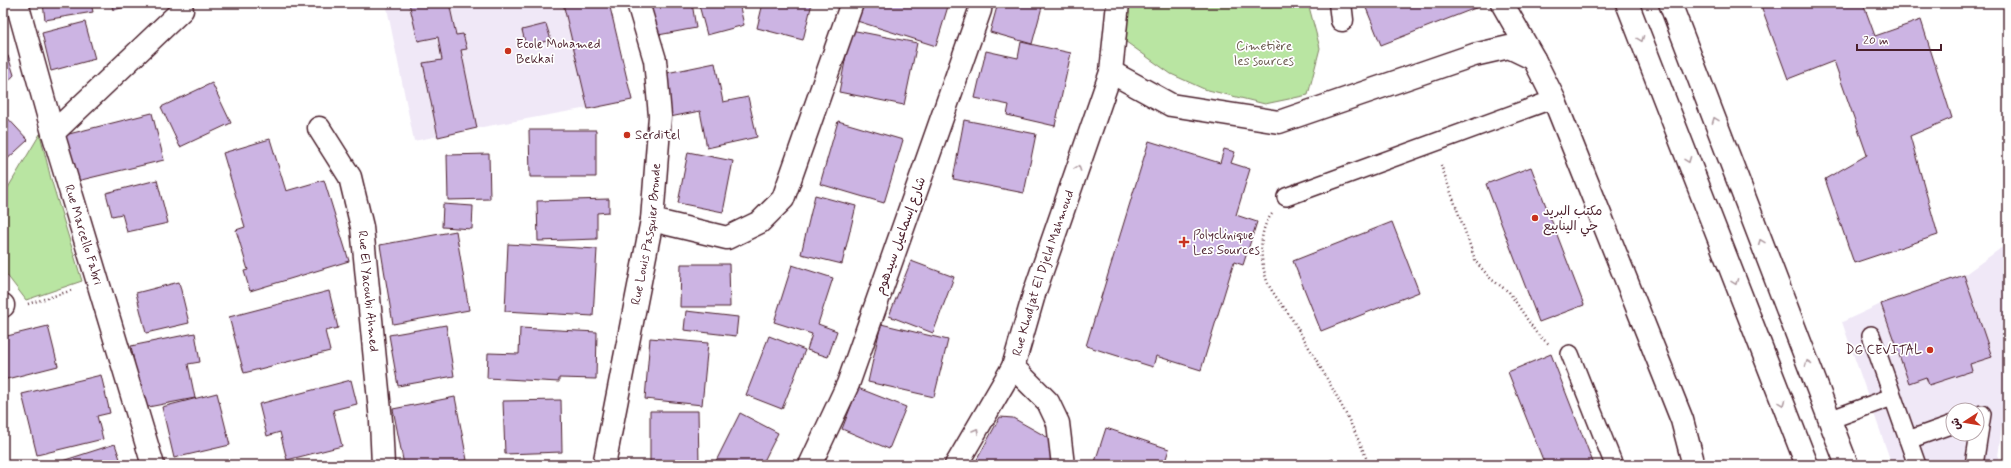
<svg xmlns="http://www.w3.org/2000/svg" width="2011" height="468" font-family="Mynerve,'Playpen Sans Arabic',sans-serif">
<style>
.built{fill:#f0e8f7;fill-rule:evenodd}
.green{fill:#b9e5a2;stroke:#828266}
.building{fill:#ccb4e3;stroke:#4a1f2b}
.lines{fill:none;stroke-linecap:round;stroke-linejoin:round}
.lane-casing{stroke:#4a1f2b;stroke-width:20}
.street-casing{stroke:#4a1f2b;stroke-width:25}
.secondary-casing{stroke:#4a1f2b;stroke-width:25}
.primary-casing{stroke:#4a1f2b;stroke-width:25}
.path{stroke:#4a1f2b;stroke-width:2.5;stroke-dasharray:1 3;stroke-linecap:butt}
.lane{stroke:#fff;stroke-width:17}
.street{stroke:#fff;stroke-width:22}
.secondary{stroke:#fff;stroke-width:22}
.primary{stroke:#fff;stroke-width:22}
.oneway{stroke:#ae9aa0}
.poi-dot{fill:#c8321e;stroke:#fff;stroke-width:1.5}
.labels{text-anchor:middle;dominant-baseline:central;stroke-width:3.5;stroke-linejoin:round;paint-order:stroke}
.poi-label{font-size:13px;fill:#4a1f2b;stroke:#fff;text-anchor:start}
.park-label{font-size:13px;fill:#6b5a4f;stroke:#fff}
.street-label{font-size:13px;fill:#4a1f2b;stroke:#fff}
</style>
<rect width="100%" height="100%" fill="#fff"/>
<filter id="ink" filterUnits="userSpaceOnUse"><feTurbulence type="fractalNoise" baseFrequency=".025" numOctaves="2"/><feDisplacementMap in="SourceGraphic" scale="8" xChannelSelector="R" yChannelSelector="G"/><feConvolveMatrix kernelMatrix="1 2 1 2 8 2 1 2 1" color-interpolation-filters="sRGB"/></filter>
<g filter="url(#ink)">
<!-- built -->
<path class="built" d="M386 3H609L632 100 477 128 414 141Z
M2008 243V377L1997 465H1892L1842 322 1881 304 1964 275ZM1953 410H1977V434H1953Z"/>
<!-- green -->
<path class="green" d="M1125 3H1308L1320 48 1308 95 1265 104 1204 89 1171 74 1115 34Z
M40 134 51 179 82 281 26 300 3 270V196Z"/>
<!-- building -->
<path class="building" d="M43 3H91L93 12 45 20Z
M111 3H139V4L113 10Z
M409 3H449L456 35 463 34 467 49 461 50 477 128 438 137 423 63 442 60 438 37 418 41Z
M563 3H609L632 100 588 109Z
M647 3H692L696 28 653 36Z
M706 3H739L744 25 707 35 699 5Z
M763 3H812L803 40 757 28Z
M862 3H949L936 46 857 21Z
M998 3H1043L1032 44 990 32Z
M1364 3H1477L1478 7 1381 45Z
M1760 3H1863L1875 36 1921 20 1952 118 1910 136 1938 235 1854 263 1825 179 1867 155 1834 61 1788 79Z
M85 22 95 59 51 71 42 33Z
M546 24 551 40 526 46 522 30Z
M851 30 917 43 904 105 839 92Z
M1021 42 1071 53 1055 126 1007 115 1009 105 975 98 986 51 1018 58Z
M3 51 8 56 14 75 3 87Z
M715 63 723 102 748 97 757 137 707 148 700 111 670 117 662 74Z
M212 83 231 123 180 147 161 107Z
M3 113 28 140 3 163Z
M152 113 164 160 73 182 61 136Z
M964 120 1036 134 1024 193 953 179Z
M838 121 903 140 884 203 820 184Z
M529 130H596V177H530Z
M270 139 286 191 324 180 349 261 250 291 244 271 248 270 236 230 245 227 223 153Z
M1149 141 1220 163 1224 149 1235 152 1231 163 1250 169 1236 215 1257 222 1243 265 1234 262 1201 370 1156 356 1153 367 1086 346Z
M688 152 733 161 723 212 678 203Z
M489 154 490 199 448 200 447 155Z
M1531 167 1584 305 1539 322 1486 184Z
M157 180 168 223 127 232 122 214 112 216 106 193Z
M815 195 856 206 842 264 801 254Z
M609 199V212L597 213V239L538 241 537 201Z
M443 204 473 206 472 229 442 227Z
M1392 222 1419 292 1321 331 1293 261Z
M456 231 469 310 393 324 380 245Z
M508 244 597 249 593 316 505 311Z
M911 261 954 277 933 333 889 316Z
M681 264H729L730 307H680Z
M792 265 833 278 818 324 837 331 828 357 807 350 812 334 774 322Z
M1964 275 1992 357 1970 364 1972 371 1929 385 1926 377 1909 383 1881 304Z
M179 282 189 323 146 333 136 293Z
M329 291 338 328 325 331 330 351 244 373 229 317Z
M686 311 738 317 736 336 684 330Z
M881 324 948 340 934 397 868 382Z
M446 325 454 376 398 386 389 335Z
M48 326 58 366 3 380V337Z
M520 328 597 332 596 379 559 378V382L487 378 488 353 519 354Z
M195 333 200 362 188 364 195 398 143 408 131 346Z
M769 336 805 350 782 409 746 395Z
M650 338 708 343 702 405 645 399Z
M1551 354 1564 388 1594 465H1545L1508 372Z
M101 375 110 413 97 416 103 439 37 455 22 394Z
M351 380 357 404 333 410 342 446 287 460 280 432 267 436 259 404Z
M858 388 906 407 889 449 842 429Z
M217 393 230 445 174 458 162 407Z
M455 397 467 460 443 465H404L393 409Z
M561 400 562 452 505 454 503 401Z
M650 411H698L699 465H650Z
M740 413 778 433 762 465H714Z
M1000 417 1013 418 1054 441 1051 465H974Z
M1106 428 1169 449 1164 465H1094Z
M115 444 122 465H60L59 462Z
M1333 459 1336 465H1318Z"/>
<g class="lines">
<defs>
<path id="lane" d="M1286 197 1554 99
M1871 335 1917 465
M1570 354 1614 465
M1829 420 1892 397
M1908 440 1953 424
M1974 465 1982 414 1977 416"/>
<g id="street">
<path d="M1340 3 1342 20"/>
<path d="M1502 3 1534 59"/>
<path d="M1111 72 1171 105 1279 122 1474 55 1509 47 1534 59 1554 99 1682 420 1692 458V465"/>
<path id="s1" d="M319 128 350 177 362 227 381 421 383 465"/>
<path d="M53 133 182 10"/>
<path d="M652 220 727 238 760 222 783 199 852 3"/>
<path d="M3 305V306"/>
<path d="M1013 367 1048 402 1058 423 1063 465"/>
<path id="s2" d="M604 465 652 220 660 116 655 60 638 3"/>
<path d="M810 465 848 384 980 10 981 3"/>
</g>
<g id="secondary">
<path id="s3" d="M17 3 53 133 153 465"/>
<path id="s4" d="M956 465 1013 367 1035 291 1111 72 1118 3"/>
</g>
<path id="primary" d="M1627 3 1807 465
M1670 3 1847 465"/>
</defs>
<!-- lane casing -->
<use href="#lane" class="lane-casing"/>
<!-- street casing -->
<use href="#street" class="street-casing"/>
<!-- secondary casing -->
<use href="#secondary" class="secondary-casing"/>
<!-- primary casing -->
<use href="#primary" class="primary-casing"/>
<!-- path -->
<path class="path" d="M1441 165 1476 262 1491 279 1509 292 1537 334 1550 345
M1272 214C1258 230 1260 258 1266 278 1270 292 1284 306 1292 319 1320 366 1349 414 1369 465
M28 304 73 290"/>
<!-- lane -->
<use href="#lane" class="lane"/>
<!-- street -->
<use href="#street" class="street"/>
<!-- secondary -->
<use href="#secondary" class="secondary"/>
<!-- primary -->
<use href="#primary" class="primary"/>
</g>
<!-- one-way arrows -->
<defs><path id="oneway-chevron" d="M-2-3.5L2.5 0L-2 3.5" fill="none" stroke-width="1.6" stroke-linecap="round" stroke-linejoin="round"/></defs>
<g class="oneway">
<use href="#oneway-chevron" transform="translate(1641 39) rotate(69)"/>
<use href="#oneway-chevron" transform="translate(1715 120) rotate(-111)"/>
<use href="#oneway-chevron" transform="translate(1688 160) rotate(69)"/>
<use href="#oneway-chevron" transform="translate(1078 168) rotate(-71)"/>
<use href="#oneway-chevron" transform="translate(1761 242) rotate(-111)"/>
<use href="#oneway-chevron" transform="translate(1735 282) rotate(69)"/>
<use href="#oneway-chevron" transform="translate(1808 363) rotate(-111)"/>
<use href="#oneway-chevron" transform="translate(1782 403) rotate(69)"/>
<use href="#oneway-chevron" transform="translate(976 431) rotate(-60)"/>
</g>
</g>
<!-- markers -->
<g class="poi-dot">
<circle cx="508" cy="51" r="4"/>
<circle cx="627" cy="135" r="4"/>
<circle cx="1535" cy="218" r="4"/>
<path d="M1182 236h4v4h4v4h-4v4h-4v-4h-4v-4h4z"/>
<circle cx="1930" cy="350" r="4"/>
</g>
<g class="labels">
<!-- poi labels -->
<g class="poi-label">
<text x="516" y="44">Ecole Mohamed<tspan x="516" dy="15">Bekkai</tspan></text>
<text x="635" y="135">Serditel</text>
<text x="1543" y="211">مكتب البريد<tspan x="1543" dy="15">حي الينابيع</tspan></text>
<text x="1193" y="235">Polyclinique<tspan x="1193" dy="15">Les Sources</tspan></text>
<text x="1922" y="350" text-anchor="end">DG CEVITAL</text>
</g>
<!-- park labels -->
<g class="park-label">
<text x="1264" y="46">Cimetière<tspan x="1264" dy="15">les sources</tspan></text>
</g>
<!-- street labels -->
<g class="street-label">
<text stroke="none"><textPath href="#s3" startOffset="241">Rue Marcello Fabri</textPath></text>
<text stroke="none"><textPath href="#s2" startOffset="235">Rue Louis Pasquier Bronde</textPath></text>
<text transform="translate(901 236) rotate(-70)">شارع إسماعيل سيدهوم</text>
<text stroke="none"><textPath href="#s4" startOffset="212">Rue Khodjat El Djeld Mahmoud</textPath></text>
<text stroke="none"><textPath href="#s1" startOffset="174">Rue El Yacoubi Ahmed</textPath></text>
</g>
</g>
<!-- margin -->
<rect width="2011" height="468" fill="none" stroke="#fff" stroke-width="16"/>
<rect x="8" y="8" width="1995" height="452" fill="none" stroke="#4a1f2b" stroke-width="1.5" filter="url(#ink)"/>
<!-- north arrow -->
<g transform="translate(1965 422) rotate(258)"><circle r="19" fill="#ffffff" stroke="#b7a5aa"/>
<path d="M0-3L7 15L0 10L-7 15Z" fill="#c8321e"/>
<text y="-6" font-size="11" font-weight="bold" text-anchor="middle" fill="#4a1f2b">ش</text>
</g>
<!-- scale -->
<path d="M1857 44v6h84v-6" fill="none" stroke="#4a1f2b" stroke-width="2"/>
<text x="1863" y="44" font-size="12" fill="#4a1f2b" stroke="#ffffff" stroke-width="3" paint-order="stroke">20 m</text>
</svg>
